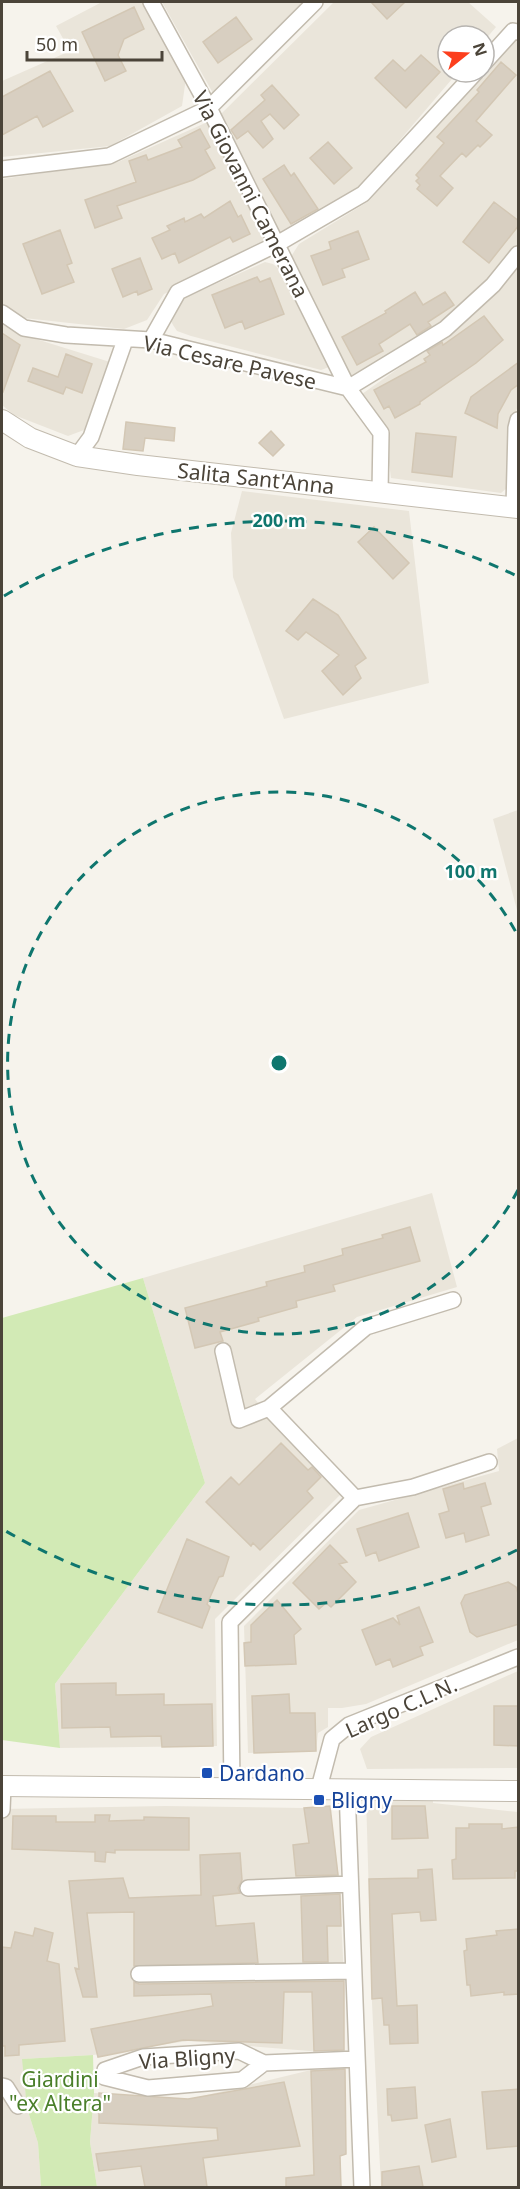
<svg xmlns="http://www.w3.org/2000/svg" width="520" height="2189" font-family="'Noto Sans',sans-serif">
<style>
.residential{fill:#eae5da}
.green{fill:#d2eab5}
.building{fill:#d8cfc1;stroke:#d3c7b4;stroke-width:1.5}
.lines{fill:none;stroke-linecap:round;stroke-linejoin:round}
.minor-casing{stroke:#c2bbae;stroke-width:18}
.tertiary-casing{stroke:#c2bbae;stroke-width:22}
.minor{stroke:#fff;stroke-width:15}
.tertiary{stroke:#fff;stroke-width:20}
.ring{fill:none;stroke:#0f766e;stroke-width:3;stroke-dasharray:10 8}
.transit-dot{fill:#1a4fb4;stroke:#fff;stroke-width:2}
.labels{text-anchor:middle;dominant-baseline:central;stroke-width:4.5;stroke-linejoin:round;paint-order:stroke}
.street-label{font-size:21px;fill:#4b4439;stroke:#fff}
.transit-label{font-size:21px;fill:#164399;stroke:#fff;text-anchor:start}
.park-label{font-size:21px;fill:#4a7f2a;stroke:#fff}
.centre{fill:#0f766e;stroke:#fff;stroke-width:3}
.ring-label{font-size:18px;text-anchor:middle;font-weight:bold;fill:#0f766e;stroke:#fff;stroke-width:4.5;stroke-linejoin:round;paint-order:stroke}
</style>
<rect width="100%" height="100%" fill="#f6f3ec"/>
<!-- residential -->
<path class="residential" d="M102 2H143L186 78 182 106 110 146 2 157V81L70 51 56 26Z
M162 2H305L214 95Z
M334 2H468L496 27 484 41V36H448V72H458L359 188 281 234 220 115Z
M513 39H518V247L488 285 441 325 350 376 292 261V255L299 244 369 201Z
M212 120 269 245 164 294 147 320 124 329 24 318 2 304V179L118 162Z
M265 262 273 264 281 271 327 357 329 367 321 370 191 336 177 331 173 325 170 319 182 299Z
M518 264V405L515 415 509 486 501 493 391 478 385 431 362 394 450 332Z
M2 321 23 335 110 362 84 430 68 436 14 415 2 405Z
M242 491 409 511 429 683 284 719 233 577 231 533Z
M518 810V914L493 819Z
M432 1193 457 1287 357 1317 255 1399 272 1420 342 1493 215 1619 217 1746 60 1748 55 1684 205 1483 143 1278Z
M518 1438V1640L366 1704 342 1708H328V1727L318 1733 316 1751 248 1753 244 1626 359 1510 499 1471 497 1449Z
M518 1671V1768L367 1769 360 1749 371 1737Z
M433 1794V1803L518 1812V2187H381L372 2003 366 1795Z
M165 1806 303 1808 330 1806 339 1879 344 1977V2048L310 2051 188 2041 93 2055 23 2059 27 2108 38 2143 41 2187H2V1809Z
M345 2068 346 2154 340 2156 341 2187H97L90 2142 94 2093 190 2099 311 2070Z"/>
<!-- green -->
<path class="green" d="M143 1278 205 1483 55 1684 60 1748 2 1740V1318Z
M93 2055 94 2093 90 2142 97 2187H41L38 2143 27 2108 22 2059Z"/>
<!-- building -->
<path class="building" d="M371 2H405L387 19Z
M134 7 144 29 124 39 118 55 126 71 105 81 82 32Z
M236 17 252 39 218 63 203 42Z
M421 55 440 72 406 108 375 78 393 60 405 71Z
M501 62 516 75 476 121 492 135 480 147 478 145 466 157 462 153 440 176 453 188 437 206 417 189 420 185 416 181 419 178 416 175 444 143 437 137 479 92 477 90Z
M50 71 73 111 43 127 37 116 2 135V97Z
M272 85 299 115 284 129 270 114 261 121 273 139 263 148 248 131 237 139 231 130 265 100 261 95Z
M200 129 210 147 205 150 215 168 193 180 117 206 122 218 95 228 85 200 136 182 129 161 146 155 148 160 182 147 178 140Z
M328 142 352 168 334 184 310 158Z
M284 165 291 176 294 173 318 209 291 224 263 179Z
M230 201 238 217 241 215 250 234 233 242 230 237 179 263 175 253 162 259 152 238 170 230 167 226 184 218 185 222 201 214 204 218Z
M494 202 519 221V225L489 263 463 242Z
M60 230 72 263 67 265 74 282 42 294 23 244Z
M358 231 369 259 342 269 345 277 323 285 311 256 331 249 329 242Z
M140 258 152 289 138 295 137 291 123 297 112 269Z
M257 277 260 282 270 278 284 314 245 329 242 321 225 328 212 295Z
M415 292 423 305 445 292 454 305 428 322 431 326 417 335 410 324 379 344 383 351 357 365 342 337 386 313 385 311Z
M484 316 503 340 476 363 420 402V404L395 418 389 406 384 409 374 390 426 362 424 359 430 355 427 351 442 342 443 345Z
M2 333 20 345 3 392 2 391Z
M66 354 92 364 82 393 66 387 63 394 28 381 33 368 58 377Z
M519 362V384L511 390 498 414 497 428 465 413 471 397Z
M126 422 175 428 174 441 145 438 143 451 123 449Z
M271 431 284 445 273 456 259 443Z
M416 433 456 437 452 477 412 472Z
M374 527 409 563 393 579 358 542Z
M313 599 338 615 366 658 355 666 361 678 343 695 322 671 339 655 306 632 298 640 286 631Z
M410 1227 420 1261 333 1285 335 1291 296 1301 297 1307 258 1318 259 1321 220 1332 223 1341 195 1348 185 1308 267 1286 266 1282 305 1272 304 1266 343 1255 342 1249 383 1238 382 1235Z
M281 1443 308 1470 312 1467 321 1477 307 1491 313 1498 260 1550 253 1543 251 1546 206 1502 231 1477 239 1485Z
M463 1483 464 1489 485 1483 491 1504 481 1507 489 1535 466 1542 464 1533 446 1538 439 1514 449 1511 443 1489Z
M408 1513 419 1547 379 1561 376 1552 366 1556 357 1529Z
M187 1539 229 1557 223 1576 219 1577 207 1604 210 1607 202 1628 158 1612Z
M330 1545 347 1562 339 1564 356 1582 331 1607 326 1603 319 1609 293 1583Z
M508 1582 516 1587 519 1597V1624L477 1637 470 1632 461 1603 465 1595Z
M277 1600 301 1629 294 1635 296 1664 245 1666 244 1643 251 1642V1625Z
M419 1607 433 1642 420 1647 423 1655 393 1667 390 1659 376 1665 362 1630 393 1618 400 1625 397 1616Z
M116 1683V1695L164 1694V1705L212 1704 213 1746 162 1747 161 1736 111 1737 110 1727 62 1728 61 1684Z
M289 1694 290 1713H315L316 1751 254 1753 252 1696Z
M494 1706H519V1746L494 1745Z
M330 1806 338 1875 296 1876 293 1845 309 1843 304 1808Z
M392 1806H425L428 1838 392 1839Z
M95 1815H110L109 1821 144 1820V1817L189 1818V1850H115V1853L106 1852 105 1862 95 1861V1852L12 1849 13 1816H56V1822H95Z
M469 1824H502V1829L519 1827V1871H515V1878L453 1879 452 1860 456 1859V1828H469Z
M240 1853 242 1880 238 1888 240 1893 213 1896 216 1926 254 1923 258 1963 134 1966V1912L87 1913 97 1997H83L75 1968 79 1969 69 1881 123 1878 129 1898 201 1895 200 1855Z
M432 1869 436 1920 421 1921 420 1912 392 1914 397 2006 417 2005 418 2043 390 2044 389 2025H384L382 1998 372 1999 369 1879 418 1878V1870Z
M340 1894 341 1926H327L328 1962H303L301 1896Z
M35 1928 53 1933 47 1961 59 1964 65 2041 19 2045V2055L5 2056V2046H2V1947L11 1948 15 1932 33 1936Z
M518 1929 519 1994 504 1995V1992L471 1996 470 1985H467L464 1951 467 1950 466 1939 497 1935 496 1931Z
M344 1981V2050L314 2051 312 1992H284L282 2043 183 2040 98 2057 91 2029 213 2006 211 1994 134 1996V1982L139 1984Z
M345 2069 346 2154 340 2156 341 2187H286V2178L314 2175 311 2071Z
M284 2082 300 2146 203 2158 207 2187H145L141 2166 99 2171 96 2154 218 2140 217 2128 99 2123V2093L188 2099Z
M415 2087 417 2118 392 2121 391 2115H388L387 2089Z
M519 2089V2146L487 2149 482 2092Z
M450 2119 456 2157 432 2162 425 2125Z
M419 2166 423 2187H382V2172Z"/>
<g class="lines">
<defs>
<path id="minor" d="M151 2 209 108 348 388 445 329 493 285 518 254
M484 63 513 31 518 32
M2 169 109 156 209 108 315 2
M2 313 24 328 66 335 151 340 348 388 381 433 380 492
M151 340 178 292 277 244 363 194 476 72
M77 456 91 437 125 340
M514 507 516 428 518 420
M223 1351 239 1420 269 1408 366 1327 453 1300
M269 1408 355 1498
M232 1788 230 1622 355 1498 413 1487 489 1462
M319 1788 332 1739 349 1725 518 1657
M347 1789 362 2188
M2 1810 3 1786
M248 1888 350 1884
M139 1974 353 1971
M264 2063 242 2080 148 2088 104 2077 105 2070 143 2057 239 2051 264 2063 357 2059
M2 2086 6 2087 18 2106"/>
<path id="tertiary" d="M2 420 30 438 77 456 138 465 518 508
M2 1786 518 1791"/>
</defs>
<!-- minor casing -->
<use href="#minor" class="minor-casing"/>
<!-- tertiary casing -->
<use href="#tertiary" class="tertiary-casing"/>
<!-- minor -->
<use href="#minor" class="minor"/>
<!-- tertiary -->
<use href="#tertiary" class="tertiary"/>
</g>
<!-- distance rings -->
<g class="ring">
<path d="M518 1190A271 271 0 1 1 518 936"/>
<path d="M517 1550A542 542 0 0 1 4 1530M4 596A542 542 0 0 1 517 576"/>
</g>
<!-- markers -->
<g class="transit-dot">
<rect x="201" y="1767" width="12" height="12" rx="3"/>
<rect x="313" y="1794" width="12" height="12" rx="3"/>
</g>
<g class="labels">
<!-- street labels -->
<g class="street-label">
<text transform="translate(251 194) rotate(63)">Via Giovanni Camerana</text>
<text transform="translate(230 362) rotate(13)">Via Cesare Pavese</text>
<text transform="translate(256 478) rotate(6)">Salita Sant'Anna</text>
<text transform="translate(401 1707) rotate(-24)">Largo C.L.N.</text>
<text transform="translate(187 2058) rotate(-4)">Via Bligny</text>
</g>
<!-- transit labels -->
<g class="transit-label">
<text x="219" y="1773">Dardano</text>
<text x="331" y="1800">Bligny</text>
</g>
<!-- park labels -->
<g class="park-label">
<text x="60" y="2079">Giardini<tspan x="60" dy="24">"ex Altera"</tspan></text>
</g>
</g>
<circle cx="279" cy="1063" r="9" class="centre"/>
<g class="ring-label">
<text x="279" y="527">200 m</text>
<text x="471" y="878">100 m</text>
</g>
<!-- border -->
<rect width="520" height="2189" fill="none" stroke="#4b4439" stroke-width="6"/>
<!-- north arrow -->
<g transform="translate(466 54) rotate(72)"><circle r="28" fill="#ffffff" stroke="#b7b4b0" stroke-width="1.5"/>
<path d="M0-4.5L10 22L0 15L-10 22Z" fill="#fc3f1d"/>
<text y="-9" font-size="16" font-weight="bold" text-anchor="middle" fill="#4b4439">N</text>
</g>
<!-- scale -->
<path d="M27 51v9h135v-9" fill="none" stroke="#4b4439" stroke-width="3"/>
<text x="36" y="51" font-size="18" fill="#4b4439" stroke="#ffffff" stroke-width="4.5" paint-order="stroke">50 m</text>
</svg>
